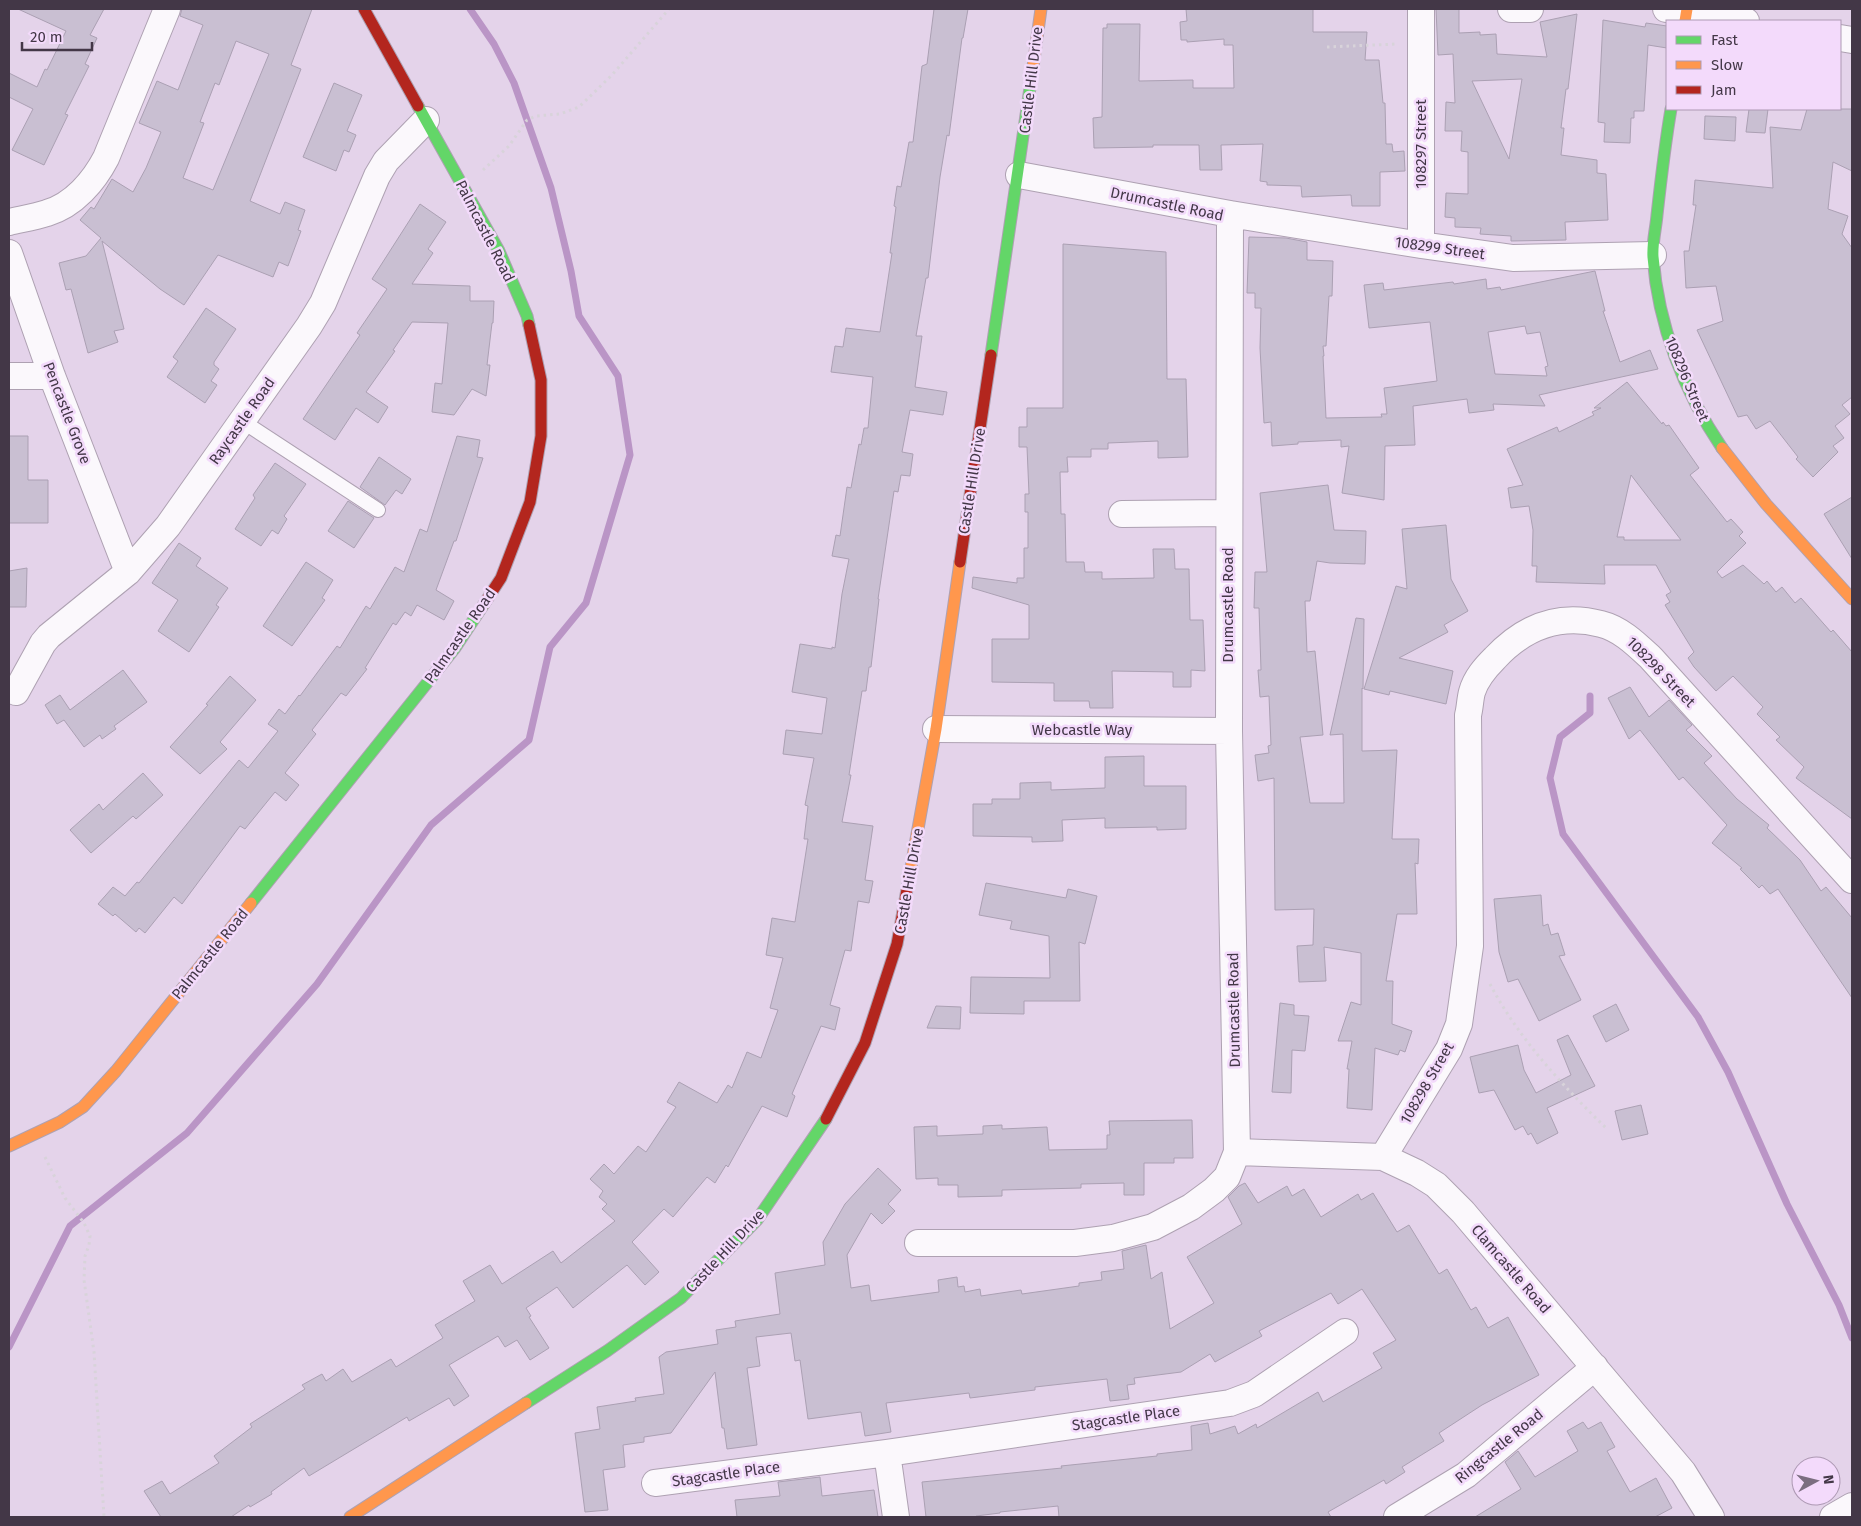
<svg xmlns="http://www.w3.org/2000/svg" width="1861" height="1526" font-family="'Fira Sans',sans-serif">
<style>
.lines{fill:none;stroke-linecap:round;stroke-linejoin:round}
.stream{stroke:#ba95c6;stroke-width:7}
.building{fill:#c9bfd2;stroke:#aba0b3;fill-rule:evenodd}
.lane-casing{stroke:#aea1b2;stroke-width:16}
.street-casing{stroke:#aea1b2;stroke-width:28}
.fast-casing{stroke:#aea1b2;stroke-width:13}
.slow-casing{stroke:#aea1b2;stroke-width:13}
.jam-casing{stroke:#aea1b2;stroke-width:13}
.path{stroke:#d8d3da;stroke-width:3;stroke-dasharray:2.5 4;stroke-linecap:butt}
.lane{stroke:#fbf8fc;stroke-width:14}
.street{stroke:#fbf8fc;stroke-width:26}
.fast{stroke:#63d668;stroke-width:11}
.slow{stroke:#ff974d;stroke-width:11}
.jam{stroke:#b3261e;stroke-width:11}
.labels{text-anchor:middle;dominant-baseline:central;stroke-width:5;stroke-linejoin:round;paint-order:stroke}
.street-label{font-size:15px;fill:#433747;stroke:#f3dafb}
</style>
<rect width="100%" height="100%" fill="#e4d3ea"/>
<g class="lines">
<!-- stream -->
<path class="stream" d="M1590 696V713L1560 737 1550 778 1563 834 1698 1017 1728 1072 1787 1204 1839 1305 1852 1338
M9 1347 70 1226 187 1133 317 984 431 825 529 740 550 647 586 603 630 455 618 376 579 316 571 271 551 188 514 83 494 44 470 9"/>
</g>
<!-- building -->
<path class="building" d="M18 9H104L90 35 97 38 85 64 89 66 65 114 68 115 44 165 12 150 33 109 9 97V73L37 87 45 69 47 70 66 31Z
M182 9H312L291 65 301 69 250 201 280 214 285 202 305 210 298 230 301 231 288 266 279 262 273 277 218 255 184 305 160 289 102 241 124 329 114 331 118 342 88 353 71 289 66 290 59 263 86 256 101 238 80 220 91 207 94 209 112 179 133 192 146 168 161 132 139 123 157 81 178 90 203 25 180 16ZM236 41 269 54 213 190 183 178 204 123 200 122 215 83 219 85Z
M934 9H968L963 38H962L949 136 947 135 940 177 928 278H926L916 336H922L915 387 947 392 943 415 910 410 902 452 913 454 910 476 901 475 898 492 894 491 878 599H879L871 667H869L866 691H862L849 775H851L842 822 873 826 865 880 873 881 869 903 858 901 851 951 845 950 830 1005 840 1008 835 1030 821 1026 792 1094 795 1096 787 1117 762 1106 728 1167 726 1165 715 1183 707 1177 673 1217 664 1209 632 1242 659 1272 645 1285 627 1265 573 1308 557 1287 526 1308 531 1316 529 1317 549 1348 530 1360 517 1340 505 1347 498 1336 449 1365 469 1396 454 1406 449 1398 409 1421 407 1417 309 1476 304 1468 271 1492 272 1494 250 1507 249 1505 231 1517H161L144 1491 162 1481 170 1494 219 1463 214 1456 252 1427 250 1424 305 1389 302 1385 322 1374 326 1381 343 1369 352 1382 391 1359 396 1367 443 1338 435 1325 475 1301 463 1281 490 1265 502 1284 553 1251 561 1263 615 1221 602 1209 607 1204 599 1197 603 1191 590 1179 604 1164 614 1174 638 1146 646 1152 676 1107 667 1102 679 1082 717 1103 728 1085 732 1088 747 1052 761 1058 778 1010 770 1008 783 958 766 955 772 918 795 922 808 839H804L808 806 805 805 814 758 783 754 786 730 822 734 827 698 792 692 800 644 832 649V647L835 648 842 594 849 559 832 556 836 535 840 536 847 487 851 488 859 444 861 445 864 428H868L873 377 831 372 835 346 843 347 846 328 880 332 892 253H890L896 207 894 206 897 186 901 187 909 142H913L922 66 927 64Z
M1186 9H1313V32H1367L1365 60H1379L1383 103H1385L1386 144H1392L1393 152 1404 151 1405 171 1380 172V206H1352L1351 195 1302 197 1301 186 1267 185V182L1260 181 1263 144 1221 145 1222 170H1200L1199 145H1153V147L1094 148 1093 118 1102 117 1103 28H1107V24H1140L1139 81 1193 80V88H1234L1233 45H1224V39L1187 42V40H1181L1180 22 1187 21Z
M1436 9H1459V33L1480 32V35L1496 34 1497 54 1547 57 1540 22 1577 14 1568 89H1566L1561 128H1564L1561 155 1597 160V173L1606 174 1608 220 1565 222 1566 240 1511 241V236L1480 234 1481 228 1455 227V218L1445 217 1446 193 1468 194V152L1461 151 1462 131H1445L1446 102 1455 103 1453 54 1438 55ZM1522 79 1509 159 1472 81Z
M1603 20 1645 27 1646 23 1667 26V48L1648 45 1644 111H1634V118H1631L1630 143 1604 142 1605 123 1598 122Z
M334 83 362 95 347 131 356 135 349 152 344 150 336 171 303 157Z
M1749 109H1768L1765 133 1746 132Z
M1807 109H1852V171L1833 162 1828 209 1848 216 1842 234 1852 248V397L1842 405 1850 414 1835 426 1844 438 1833 446 1838 452 1813 477 1796 459 1798 457 1770 421 1756 429 1747 415 1738 417 1697 330 1723 321 1716 286 1686 288 1684 251H1689L1696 205H1693L1695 180 1773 188 1770 127 1801 130Z
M1705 116 1736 117 1735 141 1704 139Z
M420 204 446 222 428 249 433 253 412 284 470 286V301H494L493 323H492L487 365H490L486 396 472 389 454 415 432 412 435 383 442 384 448 323 412 322 393 350 395 351 366 392 388 407 378 423 356 408 335 440 303 419 360 335 357 333 387 289 372 279Z
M1249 237 1286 238 1307 242V260L1333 261 1332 296H1329L1326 346H1323L1324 356H1323L1326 418 1382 417 1381 414H1387L1384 388 1437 381 1430 322 1369 328 1364 285 1383 283 1384 290 1453 282 1454 284 1486 279 1487 289 1500 287 1501 290 1595 271 1605 311H1603L1620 362 1650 350 1658 369 1539 395 1545 406 1493 404 1494 410 1469 413 1467 399 1413 406 1415 445 1385 446 1384 500 1342 493 1349 446 1341 447V440L1298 442V444L1272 446 1271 422 1264 423 1260 348 1261 308H1255V293H1247ZM1525 326 1527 334 1540 332 1548 366 1545 367 1547 376 1495 374 1488 332Z
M1063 244 1166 252 1167 379H1186L1188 457 1158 458V441L1108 443V449H1091V457H1067L1068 472H1060L1061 514H1065L1066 562H1084L1085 572H1102V579L1154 578 1153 549H1174L1175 569H1189L1190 620H1203L1205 671 1191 670V687H1173V672L1112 671 1113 708H1090L1089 701H1054V683L992 682V639H1029V605L972 588 973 577 1017 583V578H1024V548H1028V512H1025V494H1029L1027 447H1019V427H1027V408H1063Z
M206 308 236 329 214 362V365L219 369 211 381 217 385 205 403 167 377 178 361 173 357Z
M1627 382 1662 424 1663 422 1666 426 1669 425 1699 468 1690 475 1727 522 1731 519 1743 532 1739 536 1746 543 1717 572 1722 578 1743 565 1764 584 1767 581 1776 592 1782 587 1795 603 1801 598 1831 632 1833 630 1852 652V819L1796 778 1804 767 1776 740 1780 737 1757 714 1763 707 1733 676 1716 691 1694 667 1688 658 1694 652 1665 605 1670 602 1666 595 1671 592 1656 565H1604L1605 584 1536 582 1537 566H1532L1533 530 1529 506 1511 508 1508 488 1523 485 1507 449 1557 427 1559 432 1594 415 1592 412 1601 408H1594ZM1631 475 1681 540H1624V537H1617Z
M9 436H28V480H48V523H9Z
M457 436 480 440 477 457 483 458 456 541H454L436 590 454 601 444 620 417 605 411 616 405 612 396 625 393 623 365 668 367 669 346 696 341 693 312 730 316 734 285 773 299 785 286 801 275 792 245 829 240 826 182 904 174 897 145 933 139 928 136 932 115 914 113 916 98 904 113 887 125 896 137 882 139 883 239 760 248 768 278 731 268 724 279 709 285 714 299 695 300 696 337 646 340 648 366 606 370 609 395 567 404 572 420 529 427 532Z
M379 457 411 479 402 494 396 490 385 505 360 487Z
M275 463 306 484 284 516 287 519 278 534 272 530 261 546 235 529 255 498 253 495Z
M1328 485 1334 530 1366 531 1365 564 1330 563 1317 561 1310 601H1305L1307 652 1315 651 1323 735 1300 737 1310 803H1344L1343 734 1330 735 1356 618 1364 619 1363 689 1362 688V751L1397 750 1392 839H1419L1418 864 1415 863 1417 914H1397L1386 981H1393L1392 1024 1412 1031 1405 1052 1400 1050 1398 1055 1375 1048 1372 1110 1347 1108 1349 1069H1347L1352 1041H1338L1351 1002 1361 1005V953L1324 947 1326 981 1299 982 1297 946 1313 945 1314 909 1275 910 1274 778 1258 781 1255 755 1269 753 1268 746 1271 745 1269 696 1260 697 1258 670H1261L1259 608H1254L1255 572H1267L1260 493Z
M1852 497V559L1824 514Z
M348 501 374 518 354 548 328 531Z
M1446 525 1451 579 1468 611 1444 625 1448 632 1399 658 1453 671 1446 704 1390 691 1389 695 1364 689 1396 586 1407 589 1402 529Z
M179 543 201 558 196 566 228 588 216 605 219 607 189 652 158 631 178 600 152 583Z
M306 562 333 580 322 598 325 600 292 646 263 626Z
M27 568 26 607H9V571Z
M123 670 147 702 114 726 116 729 102 739 100 735 84 747 64 720 57 724 45 705 60 695 70 710Z
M230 676 256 700 220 742 227 749 200 774 170 747 208 705 206 704Z
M1630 687 1649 717 1669 700 1692 725 1686 730 1712 756 1704 763 1737 799 1769 825 1767 828 1800 860 1821 891 1826 887 1852 918V998L1778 889 1770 894 1762 885 1759 888 1740 869 1742 868 1712 843 1727 825 1683 777 1679 780 1640 730 1629 739 1608 698Z
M1144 756V786H1186V829L1157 830V827L1105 828V818L1062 820 1063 841 1032 842V837L973 836V804H992V799H1020V783L1051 782V790L1105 788V757Z
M143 773 163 795 136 819 133 816 91 853 70 830 99 804 103 810Z
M986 883 1066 898 1068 889 1097 896 1085 944 1079 942 1080 1001H1024V1014L970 1013 971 977 1050 978 1049 936 1010 929 1012 921 979 915Z
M1541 895 1543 926 1548 924 1551 935 1558 933 1565 955 1559 956 1581 1000 1539 1021 1518 979 1508 982 1499 952 1494 899Z
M1280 1003 1294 1005V1015L1309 1016 1305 1051 1292 1050 1291 1093 1272 1092Z
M1616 1004 1629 1030 1606 1042 1593 1016Z
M936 1006 961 1007 960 1029 927 1028Z
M1568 1035 1595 1086 1547 1108 1558 1133 1537 1144 1531 1133 1528 1135 1523 1126 1515 1130 1494 1090 1479 1093 1470 1057 1518 1045 1524 1070 1536 1093 1571 1075 1557 1040Z
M1641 1105 1648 1134 1622 1140 1615 1111Z
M1192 1120 1193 1158H1174V1163H1144V1195H1124V1183L1081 1184V1188L1002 1190V1196L958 1197V1185H938V1178L916 1179 914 1127 937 1126V1136L983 1134V1126L1002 1125V1129L1047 1127 1049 1150 1107 1149V1135H1110L1109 1121Z
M878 1168 901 1190 888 1204 895 1211 882 1224 871 1213 847 1255 851 1288 869 1285 871 1301 939 1292 938 1280 957 1277 958 1287 964 1286 965 1292 980 1289 981 1296 1021 1290 1022 1294 1079 1286V1283L1102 1280 1101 1272 1124 1269 1122 1251 1146 1245 1151 1279 1162 1272 1170 1329 1214 1303 1187 1257 1242 1224 1228 1197 1239 1186 1245 1183 1258 1203 1287 1186 1292 1196 1304 1189 1321 1217 1358 1194 1361 1200 1373 1193 1397 1232 1409 1225 1439 1274 1447 1269 1471 1310 1476 1307 1488 1328 1508 1317 1539 1375 1482 1405 1439 1433 1444 1441 1402 1467 1405 1472 1386 1484 1384 1480 1328 1512 1331 1517H1059L1058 1506 1000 1512V1513L976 1516V1517H926L922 1482 1062 1468 1061 1466 1157 1456V1454L1192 1450 1191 1426 1208 1423 1210 1434 1235 1426 1238 1434 1256 1424 1257 1428 1264 1424 1318 1392 1323 1402 1382 1368 1373 1353 1396 1340 1362 1289 1338 1304 1331 1293 1259 1331 1262 1336 1215 1362 1210 1354 1181 1372 1134 1378 1135 1384 1127 1385 1129 1399 1110 1401 1107 1379 1035 1387V1390L970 1398 969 1393 886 1403 891 1432 865 1436 861 1412 808 1419 800 1360 795 1361 791 1333 756 1337 760 1366 747 1368 757 1445 727 1449 724 1428H722L715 1372 671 1433 644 1437V1442L623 1445 625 1467 603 1470 608 1510 585 1512 575 1433 600 1429 597 1407 636 1401 635 1398 664 1394 659 1357 666 1352 718 1344 716 1330 736 1327 735 1321 780 1314 775 1273 825 1265 823 1242 845 1204Z
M1583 1422 1588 1429 1601 1422 1615 1447 1607 1451 1630 1492 1656 1478 1672 1508 1655 1517H1475L1521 1489 1505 1462 1518 1451 1535 1477 1578 1451 1567 1431Z
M820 1477 822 1496 874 1490 878 1517H737L735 1500 780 1496 778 1482Z"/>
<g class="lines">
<defs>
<path id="lane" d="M242 421 378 510"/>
<path id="street" d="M1511 9H1530
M1666 9 1746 21
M1840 38 1852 40
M1019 175 1230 214 1421 245 1513 258 1653 255
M9 222C22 219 35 217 47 213 74 205 94 181 106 158L167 9
M1421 245V9
M9 253 52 376 128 572
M9 376H52
M1122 514 1228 513
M16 692 43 643 49 636 128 572 168 526 309 326 323 303 377 176 386 161 426 120
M936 729 1229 731
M1237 1152 1383 1157 1417 1173 1436 1185 1463 1212 1683 1472 1711 1517
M1383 1157 1449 1049 1459 1024 1470 946 1468 715C1470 708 1470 699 1472 692 1476 678 1485 668 1495 658 1524 627 1559 613 1601 624 1621 629 1636 644 1651 658L1852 880
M918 1243H1075L1113 1238 1153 1227 1191 1207 1214 1190 1227 1177 1237 1152 1229 731 1230 214
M887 1453 896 1517
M655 1483 887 1453 1230 1403 1254 1394 1345 1332
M1397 1517 1466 1475 1595 1367
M1833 1517 1852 1506"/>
<path id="fast" d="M418 106 499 251 527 316 529 325
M1671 109C1665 144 1661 179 1657 215 1656 228 1652 243 1653 257 1658 325 1684 392 1722 448
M991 355 1032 74
M251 903 455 648 484 604
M526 1403 607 1351 681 1298 757 1220 826 1119"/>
<path id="slow" d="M1685 21 1687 9
M1032 74 1041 9
M1722 448 1766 504 1852 599
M908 884 936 729 960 562
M9 1146 60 1122 83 1107 116 1071 251 903
M350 1517 526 1403"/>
<path id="jam" d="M364 9 418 106
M960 562 991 355
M484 604 501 578 530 502 541 436V380L529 325
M826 1119 865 1043 897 944 908 884"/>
</defs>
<!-- lane casing -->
<use href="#lane" class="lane-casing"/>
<!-- street casing -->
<use href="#street" class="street-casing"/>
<!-- fast casing -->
<use href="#fast" class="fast-casing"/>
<!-- slow casing -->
<use href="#slow" class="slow-casing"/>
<!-- jam casing -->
<use href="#jam" class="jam-casing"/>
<!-- path -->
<path class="path" d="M1327 47 1397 44
M483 170 509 146 527 120 536 116 560 114 579 107 612 75 669 9
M1490 984C1519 1039 1562 1085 1606 1128
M45 1157 65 1198 84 1223 90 1236 89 1245 85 1256 84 1280 94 1352 104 1517"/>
<!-- lane -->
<use href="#lane" class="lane"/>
<!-- street -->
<use href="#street" class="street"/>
<!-- fast -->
<use href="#fast" class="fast"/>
<!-- slow -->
<use href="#slow" class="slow"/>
<!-- jam -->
<use href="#jam" class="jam"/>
</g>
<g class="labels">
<!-- street labels -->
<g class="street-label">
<text transform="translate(1031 80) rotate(-83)">Castle Hill Drive</text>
<text transform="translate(1421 144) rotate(-90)">108297 Street</text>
<text transform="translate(1167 204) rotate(12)">Drumcastle Road</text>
<text transform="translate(485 231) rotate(63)">Palmcastle Road</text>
<text transform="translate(1440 248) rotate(8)">108299 Street</text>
<text transform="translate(1687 379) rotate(67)">108296 Street</text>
<text transform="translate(67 413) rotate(69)">Pencastle Grove</text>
<text transform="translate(242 421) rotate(-55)">Raycastle Road</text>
<text transform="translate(972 481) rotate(-81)">Castle Hill Drive</text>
<text transform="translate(1228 605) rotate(-90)">Drumcastle Road</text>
<text transform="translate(460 636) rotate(-55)">Palmcastle Road</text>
<text transform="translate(1661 672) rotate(46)">108298 Street</text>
<text x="1082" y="730">Webcastle Way</text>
<text transform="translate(909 881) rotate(-80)">Castle Hill Drive</text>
<text transform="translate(210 954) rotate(-51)">Palmcastle Road</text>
<text transform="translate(1234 1010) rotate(-91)">Drumcastle Road</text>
<text transform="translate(1427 1083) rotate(-60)">108298 Street</text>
<text transform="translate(725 1251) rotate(-47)">Castle Hill Drive</text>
<text transform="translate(1511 1269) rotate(49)">Clamcastle Road</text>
<text transform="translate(1126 1418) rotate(-8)">Stagcastle Place</text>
<text transform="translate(1499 1446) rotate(-39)">Ringcastle Road</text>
<text transform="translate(726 1474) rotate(-8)">Stagcastle Place</text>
</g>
</g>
<!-- border -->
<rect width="1861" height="1526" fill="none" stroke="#433747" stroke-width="20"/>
<!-- legend -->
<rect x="1666" y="20" width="175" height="90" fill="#f3dafb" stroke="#ad99b3"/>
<rect x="1676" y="36" width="25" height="8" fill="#63d668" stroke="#ad99b3"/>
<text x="1711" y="45" font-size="15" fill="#433747">Fast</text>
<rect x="1676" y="61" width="25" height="8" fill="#ff974d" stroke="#ad99b3"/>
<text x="1711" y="70" font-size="15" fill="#433747">Slow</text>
<rect x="1676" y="86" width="25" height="8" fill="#b3261e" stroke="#ad99b3"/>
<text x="1711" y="95" font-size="15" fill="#433747">Jam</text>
<!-- north arrow -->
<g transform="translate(1816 1481) rotate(83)"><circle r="24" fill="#f3dafb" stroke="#ad99b3"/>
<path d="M0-4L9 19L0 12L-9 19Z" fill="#7b6e80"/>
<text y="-8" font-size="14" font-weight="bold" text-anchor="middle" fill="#433747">N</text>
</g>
<!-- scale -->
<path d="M22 42v8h70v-8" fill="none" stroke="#433747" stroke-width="2.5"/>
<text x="30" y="42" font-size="15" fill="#433747" stroke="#f3dafb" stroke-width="4" paint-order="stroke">20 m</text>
</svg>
